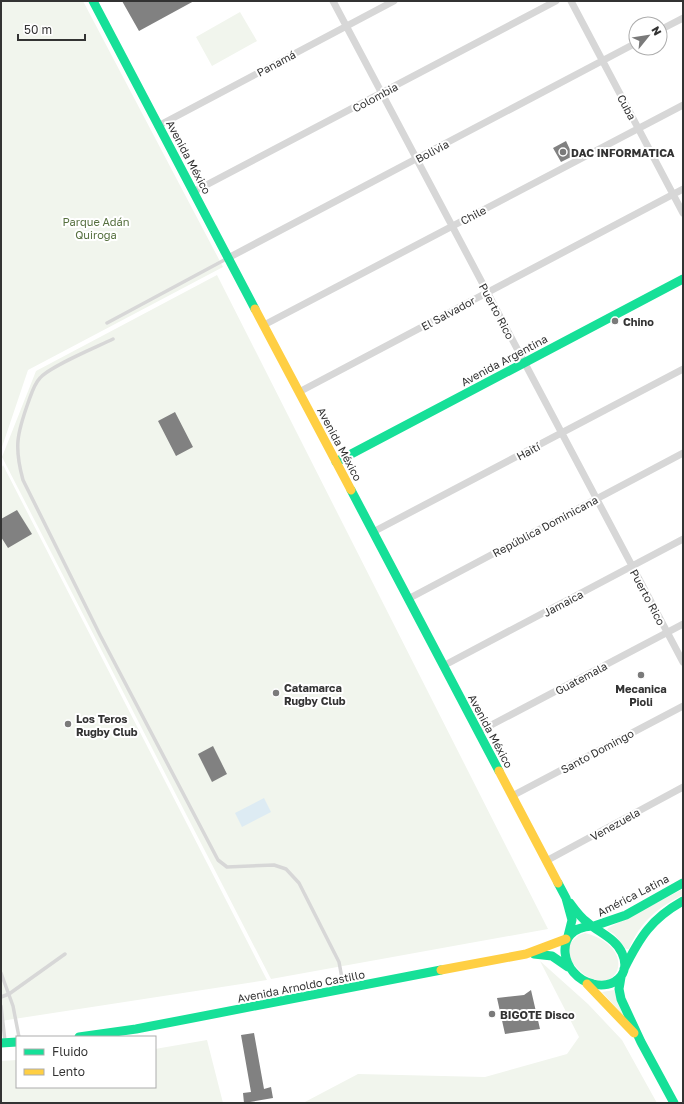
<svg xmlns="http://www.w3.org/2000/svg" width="684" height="1104" font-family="'Golos Text',sans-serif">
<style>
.green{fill:#f1f5ed}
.water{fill:#ddebf3}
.building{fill:#818181}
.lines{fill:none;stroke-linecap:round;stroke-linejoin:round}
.lane{stroke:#d7d7d7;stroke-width:3.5}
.street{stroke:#d7d7d7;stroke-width:7}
.fast{stroke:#16e098;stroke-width:9}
.slow{stroke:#ffcf43;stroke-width:9}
.poi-dot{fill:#7a7a7a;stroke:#fff;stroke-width:1.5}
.labels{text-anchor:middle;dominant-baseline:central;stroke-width:4;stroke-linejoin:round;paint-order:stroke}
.street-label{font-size:11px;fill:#333;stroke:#fff}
.poi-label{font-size:11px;font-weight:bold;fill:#333;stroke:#fff;text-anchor:start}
.park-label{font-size:11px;fill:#56703f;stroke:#fff}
</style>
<rect width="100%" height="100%" fill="#fff"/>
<!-- green -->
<path class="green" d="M1 1H83L223 267 28 370 1 450Z
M240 12 257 41 212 66 196 37Z
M217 275 548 929 271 979 2 457 36 371Z
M3 465 267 980 1 1021V469Z
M683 889V895C658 907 640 922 629 949H626L614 934 607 930 608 928Z
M585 933C644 949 614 1005 578 969 571 962 567 953 569 944L579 935Z
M540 961 588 1004 622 1040 657 1103H303L358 1074 485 1077 567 1054 579 1037Z
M614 990 631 1024 602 992Z
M207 1040 223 1103H1V1061L17 1060V1087H155V1049Z"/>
<!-- water -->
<path class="water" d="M264 798 271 812 242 827 235 813Z"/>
<!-- building -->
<path class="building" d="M122 1H194L139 31Z
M566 141 573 156 561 162 553 148Z
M175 412 193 447 176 456 158 421Z
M17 510 32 534 8 548 1 537V519Z
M213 746 227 774 212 782 198 754Z
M531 990 540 1029 505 1034 497 998 524 995Z
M254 1033 264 1089 271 1087 273 1098 244 1103 243 1093 251 1092 241 1035Z"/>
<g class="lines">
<!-- lane -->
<path class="lane" d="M107 323 228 258
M113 339C97 347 50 366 40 378 34 384 31 395 28 403 17 434 14 447 23 480L100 635 218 860 227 867 274 865 286 869 299 883 339 962 344 989
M1 973 13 1006 19 1037
M1 997 9 994 65 954
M1 1006 5 1041"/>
<!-- street -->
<path class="street" d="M333 1 683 662
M571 1 683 213
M660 30 683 18
M158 126 394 1
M193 192 556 1
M228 258 636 43
M264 325 683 105
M299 392 683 189
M373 532 683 369
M408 599 683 453
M443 666 683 539
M478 732 683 624
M512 796 683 706
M546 861 683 787"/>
<!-- fast -->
<path class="fast" d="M93 1 255 309
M336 462 683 279
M351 490 499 771
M558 883 566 898 572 920 568 936
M570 903C575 910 581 918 588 923 600 933 616 939 622 953 632 975 613 989 593 984 561 977 551 928 592 926
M594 926 626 915 683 883
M534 954 552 956 568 967
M624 969C640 937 651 919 683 901
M621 977 619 989 621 999 641 1042 674 1103
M79 1037 136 1029 441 970
M1 1043 17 1042"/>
<!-- slow -->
<path class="slow" d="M255 309 351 490
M499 771 558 883
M441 970 526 954 566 939
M587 984 634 1033"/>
</g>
<!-- markers -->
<g class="poi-dot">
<circle cx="563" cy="152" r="4"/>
<circle cx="615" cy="321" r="4"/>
<circle cx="641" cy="675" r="4"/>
<circle cx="276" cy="693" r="4"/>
<circle cx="68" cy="724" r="4"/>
<circle cx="492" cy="1014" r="4"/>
</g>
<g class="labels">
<!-- street labels -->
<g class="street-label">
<text transform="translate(276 63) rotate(-28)">Panamá</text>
<text transform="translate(375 97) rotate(-28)">Colombia</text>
<text transform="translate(627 107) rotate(62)">Cuba</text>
<text transform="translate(432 151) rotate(-28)">Bolivia</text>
<text transform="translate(189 157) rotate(62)">Avenida México</text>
<text transform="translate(473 215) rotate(-28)">Chile</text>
<text transform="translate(497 311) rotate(62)">Puerto Rico</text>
<text transform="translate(448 313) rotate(-28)">El Salvador</text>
<text transform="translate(504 360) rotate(-28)">Avenida Argentina</text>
<text transform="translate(340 444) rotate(62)">Avenida México</text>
<text transform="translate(528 451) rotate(-28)">Haití</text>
<text transform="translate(545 526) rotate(-28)">República Dominicana</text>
<text transform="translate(648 597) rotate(62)">Puerto Rico</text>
<text transform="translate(563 603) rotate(-28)">Jamaica</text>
<text transform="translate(581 678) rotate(-28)">Guatemala</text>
<text transform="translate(491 731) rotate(62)">Avenida México</text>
<text transform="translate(597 751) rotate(-28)">Santo Domingo</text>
<text transform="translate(615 824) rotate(-29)">Venezuela</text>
<text transform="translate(633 895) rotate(-27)">América Latina</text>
<text transform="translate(301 986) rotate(-11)">Avenida Arnoldo Castillo</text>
</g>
<!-- poi labels -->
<g class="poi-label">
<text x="571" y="152">DAC INFORMATICA</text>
<text x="623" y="321">Chino</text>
<text x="284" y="687">Catamarca<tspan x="284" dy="13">Rugby Club</tspan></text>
<text x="641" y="688" text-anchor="middle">Mecanica<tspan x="641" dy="13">Pioli</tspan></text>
<text x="76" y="718">Los Teros<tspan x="76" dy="13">Rugby Club</tspan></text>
<text x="500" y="1014">BIGOTE Disco</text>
</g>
<!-- park labels -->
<g class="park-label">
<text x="96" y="221">Parque Adán<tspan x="96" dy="13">Quiroga</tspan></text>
</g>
</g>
<!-- border -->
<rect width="684" height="1104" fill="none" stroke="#333333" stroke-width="4"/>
<!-- legend -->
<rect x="16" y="1036" width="140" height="52" fill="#ffffff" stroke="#adadad"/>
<rect x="24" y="1049" width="20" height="6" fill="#16e098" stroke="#adadad"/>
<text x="52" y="1056" font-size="12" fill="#333333">Fluido</text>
<rect x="24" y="1069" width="20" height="6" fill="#ffcf43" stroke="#adadad"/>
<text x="52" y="1076" font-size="12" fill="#333333">Lento</text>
<!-- north arrow -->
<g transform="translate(648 36) rotate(60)"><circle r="19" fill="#ffffff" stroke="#adadad"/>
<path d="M0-3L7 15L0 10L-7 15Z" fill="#7a7a7a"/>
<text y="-6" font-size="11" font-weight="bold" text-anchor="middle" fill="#333333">N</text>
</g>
<!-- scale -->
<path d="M18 34v6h67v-6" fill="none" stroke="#333333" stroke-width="2"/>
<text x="24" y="34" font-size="12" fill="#333333" stroke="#ffffff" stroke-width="3" paint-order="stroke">50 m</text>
</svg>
